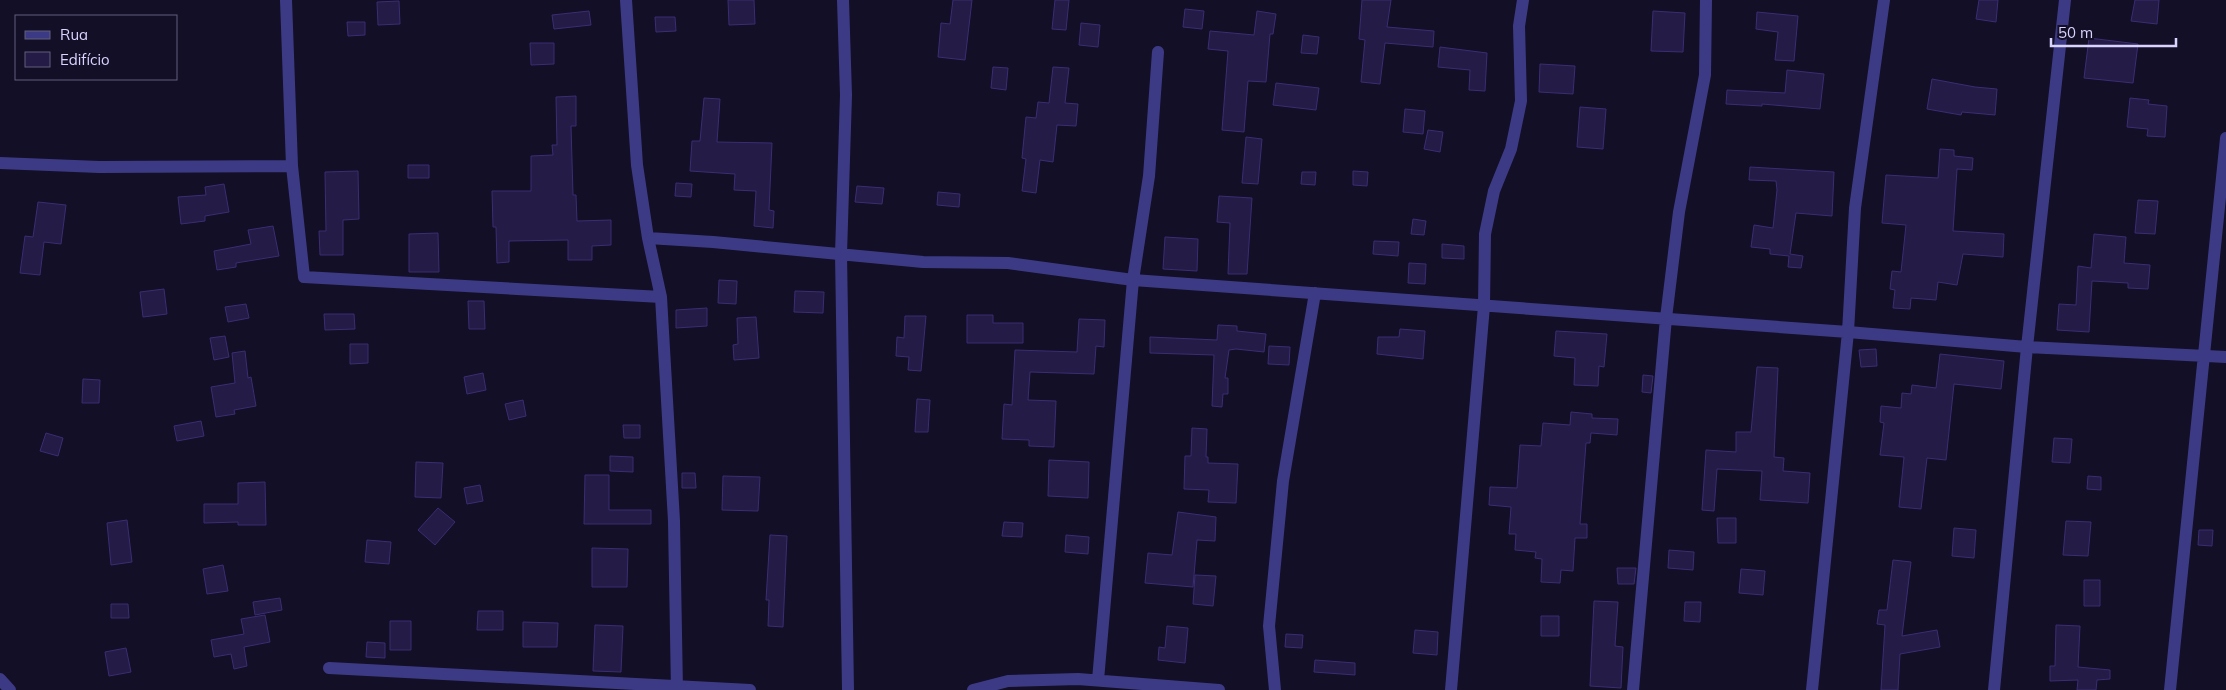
<svg xmlns="http://www.w3.org/2000/svg" width="2226" height="690" font-family="Mulish,sans-serif">
<style>
.building{fill:#241b47;stroke:#3b2d73}
.lines{fill:none;stroke-linecap:round;stroke-linejoin:round}
.street{stroke:#3d3a85;stroke-width:12}
</style>
<rect width="100%" height="100%" fill="#130f26"/>
<!-- building -->
<path class="building" d="M728 0H754L755 24 729 25Z
M953 0H972L965 60 938 57 941 23 950 24Z
M1055 0H1069L1066 30 1052 29Z
M1362 0H1391L1387 27 1434 31 1433 47 1385 43 1380 84 1361 82 1365 40 1359 39Z
M1979 0H1998L1996 22 1976 19Z
M2135 0H2159L2157 24 2131 21Z
M399 1 400 24 378 25 377 2Z
M1185 9 1204 11 1202 29 1183 27Z
M589 11 591 25 554 29 552 15Z
M1257 11 1276 14 1273 34H1270L1266 82 1248 81 1244 132 1222 130 1228 51 1208 49 1210 31 1254 35Z
M1653 11 1685 13 1683 52 1651 51Z
M1757 12 1798 16 1794 61 1775 60 1778 32 1756 29Z
M655 17H675L676 31 656 32Z
M347 22H365V35L348 36Z
M1081 23 1100 25 1098 47 1079 45Z
M1303 35 1319 37 1317 54 1301 53Z
M2089 38 2138 44 2133 83 2084 78Z
M530 43H554V64L531 65Z
M1440 47 1487 53 1485 91 1469 90 1470 70 1438 67Z
M1540 64 1575 66 1573 94 1539 92Z
M993 67 1008 68 1006 90 991 88Z
M1053 67 1069 68 1065 103 1078 104 1076 126 1057 125 1053 162 1040 160 1036 193 1022 191 1026 159 1022 158 1026 117 1036 118 1038 102 1049 103Z
M1787 70 1824 74 1820 109 1762 104V106L1726 104 1727 90 1785 93Z
M1932 79 1975 87 1997 89 1995 115 1962 112 1961 115 1927 109Z
M1276 83 1319 88 1316 110 1273 105Z
M576 96V126H571L573 195H576L577 221 611 220V245L592 246V260H568V240L509 241V262L497 263 496 227H493L492 191H531V156L553 155 552 145H557L556 97Z
M704 98 720 99 717 142 772 143 769 210 774 211 773 228 754 226 756 191 734 190 735 174 690 171 692 141H700Z
M2130 98 2149 100 2148 104 2167 106 2165 137 2147 136 2148 129 2127 127Z
M1580 107 1606 109 1603 149 1577 147Z
M1405 109 1425 111 1423 134 1403 132Z
M1428 130 1443 132 1440 152 1424 149Z
M1246 137 1262 139 1258 184 1242 183Z
M1940 149 1954 150V156L1973 158 1972 170 1957 169 1953 231 2004 234 2003 257 1963 254 1957 285 1938 282 1936 300 1911 298 1910 309 1893 308 1895 290 1890 289 1892 271 1901 272 1906 225 1882 223 1886 175 1938 178Z
M408 165H429V178H408Z
M1750 167 1834 172 1832 216 1796 213 1790 254 1803 256 1801 268 1788 267 1789 256 1770 254V249L1751 247 1754 225 1773 228 1777 190 1776 181 1749 180Z
M358 171 359 219 343 220V255H320L319 231H326L325 172Z
M1353 171 1368 172 1367 186 1353 185Z
M1302 172H1316L1315 185 1301 184Z
M676 183 692 184 691 197 675 196Z
M224 184 229 212 205 216V221L181 224 178 197 206 195 205 187Z
M857 186 884 188 882 204 855 202Z
M938 192 960 194 959 207 937 205Z
M1219 196 1252 198 1247 274H1228L1230 223 1217 222Z
M2138 200 2158 201 2155 234 2135 233Z
M38 202 66 205 61 244 44 242 40 275 20 273 25 236 33 237Z
M1413 219 1426 221 1424 235 1411 234Z
M273 226 279 256 236 263V267L217 270 214 251 251 244 248 230Z
M438 233 439 272H409V234Z
M2094 234 2126 237 2124 263 2150 265 2148 289 2128 288V283L2092 281 2089 332 2057 330 2059 304 2076 305 2078 266 2091 268Z
M1165 237 1198 239 1197 271 1163 269Z
M1374 241 1399 242 1398 256 1373 254Z
M1442 244 1464 246V259L1442 258Z
M1409 263 1426 264 1425 284 1408 283Z
M719 280 737 281 736 304 718 303Z
M164 289 167 314 143 317 140 292Z
M795 291 824 292 823 313 794 312Z
M468 301H484L485 329H469Z
M246 304 249 318 228 322 225 307Z
M707 308V326L676 328V310Z
M324 314H354L355 329 325 330Z
M967 315H993V323H1023V343H967Z
M905 316H926L921 371 908 370 909 357 896 356 897 337 904 338Z
M756 317 759 358 734 360 733 345 738 344 737 318Z
M1079 319 1105 320 1104 347 1096 346 1094 374 1030 372 1028 400 1056 401 1054 447 1029 446V440L1002 439 1004 404 1012 405 1015 350 1077 352Z
M1218 325 1237 326V331L1266 334 1264 352 1236 349 1229 350 1225 378H1228V394H1223L1222 407 1212 406 1214 355 1150 353V337L1217 340Z
M1400 329 1425 331 1423 359 1377 354 1378 337H1399Z
M1556 331 1607 334 1604 367 1599 366 1598 386 1574 385 1575 358 1554 356Z
M225 336 229 357 214 360 210 338Z
M350 344H368V363L350 364Z
M1269 346 1290 347 1289 365 1268 364Z
M1876 349 1877 366 1861 367 1859 350Z
M245 351 248 378 251 377 256 406 234 410 235 414 216 417 211 387 235 383 232 353Z
M1940 354 2004 361 2001 389 1954 384 1946 460 1927 458 1921 509 1899 507 1904 457 1880 455 1884 423 1880 422 1881 406 1901 408 1902 393 1911 394 1912 385 1936 388Z
M1757 367 1778 368 1774 457 1784 458 1783 471 1810 473 1808 503 1760 500 1762 471 1717 469 1714 511 1702 510 1706 450 1736 452V432H1751Z
M483 373 486 390 467 394 464 377Z
M1643 375 1653 376 1651 393 1642 392Z
M83 379 100 380 99 403H82Z
M917 399 930 400 928 432H915Z
M523 400 526 416 509 420 505 404Z
M1571 412 1592 414V418L1618 419 1617 435 1591 433 1590 443H1586L1580 524H1587V538H1575L1573 571 1561 570 1560 583 1541 582 1542 559 1535 558 1536 552 1515 550 1516 534H1509L1511 507 1489 505 1490 487 1517 488 1520 445 1541 446 1543 423 1570 425Z
M201 421 204 436 177 441 174 426Z
M623 425H640V438H624Z
M1192 428 1207 429 1206 457H1208V463L1238 464 1236 503 1208 502 1209 490 1184 489 1185 456H1191Z
M46 433 63 438 58 456 40 451Z
M2054 438 2072 439 2070 463 2052 462Z
M610 456 633 457V472L610 471Z
M1049 460 1089 462 1088 498 1048 496Z
M416 462 443 463 441 498 415 497Z
M682 473H695L696 488H682Z
M585 475H609V510H651V524H584Z
M723 476 760 477 758 511 722 510Z
M2088 476 2101 477V490L2087 489Z
M265 482 266 525H238V522L204 523V504H238V483Z
M480 485 483 501 467 504 464 488Z
M438 508 455 522 435 545 418 530Z
M1178 512 1216 517 1215 541 1197 540 1193 587 1145 583 1148 553 1172 555Z
M1717 518H1736V543H1718Z
M127 520 132 562 111 565 107 523Z
M2066 521 2091 522 2088 556 2063 555Z
M1004 522 1023 523 1022 537 1002 536Z
M1954 528 1976 530 1974 558 1952 556Z
M2199 530H2213L2212 546 2198 545Z
M770 535 787 536 783 627 768 626 769 600H766Z
M1066 535 1089 537 1088 554 1065 552Z
M367 540 391 542 389 564 365 562Z
M592 548 628 549 627 587H592Z
M1669 550 1694 552 1693 570 1668 568Z
M1893 560 1911 562 1902 636 1937 630 1940 647 1900 654 1898 690H1881L1885 625 1877 624 1879 610H1887Z
M223 565 228 591 207 594 203 569Z
M1617 568H1636L1634 584H1618Z
M1741 569 1765 571 1763 595 1739 593Z
M1195 575 1216 576 1213 606 1193 604Z
M2084 580H2100V606H2084Z
M280 598 282 610 255 615 253 602Z
M1594 601 1618 602 1615 646 1623 647 1621 688 1590 686Z
M1685 602H1701L1700 622 1684 621Z
M111 604H128L129 618H111Z
M478 611H503V630H477Z
M265 615 270 642 244 647 247 666 234 669 231 654 214 657 211 640 244 634 241 619Z
M1541 616H1559V636H1541Z
M390 621H411V650H390Z
M523 622 558 623 557 647H523Z
M595 625 623 626 621 672 593 671Z
M2056 625 2080 626 2078 667 2110 670V679L2097 680 2096 690H2077L2078 680 2050 681V666H2055Z
M1167 626 1188 628 1185 663 1158 660 1159 647 1165 648Z
M1415 630 1438 632 1437 655 1413 653Z
M1286 634 1303 635 1302 648 1285 647Z
M367 642 385 643V658L366 657Z
M126 648 131 672 109 676 105 652Z
M1315 660 1355 663V675L1314 672Z"/>
<g class="lines">
<!-- street -->
<path class="street" d="M286 0 292 166 304 277 661 297
M626 0 637 165 648 238 661 297 674 521 677 690
M843 0 846 95 841 254 848 690
M0 163 99 167 292 166
M648 238 713 242 923 262 1008 263 1133 280 1848 332 2027 347 2226 357
M329 668 750 690
M0 679 10 690
M1098 680 1133 280 1149 176 1158 52
M973 690 1008 681 1078 679 1219 690
M1275 690 1269 626 1283 481 1315 293
M1451 690 1484 306 1485 234 1494 191 1511 149 1521 101 1519 26 1523 0
M1633 690 1666 318 1679 212 1705 75 1706 0
M1812 690 1848 332 1855 208 1884 0
M1994 690 2027 347 2065 0
M2170 690 2226 138"/>
</g>
<!-- legend -->
<rect x="15" y="15" width="162" height="65" fill="#130f26" stroke="#625e7d"/>
<rect x="25" y="31" width="25" height="8" fill="#3d3a85" stroke="#625e7d"/>
<text x="60" y="40" font-size="15" fill="#d9d4ff">Rua</text>
<rect x="25" y="52" width="25" height="15" fill="#241b47" stroke="#625e7d"/>
<text x="60" y="65" font-size="15" fill="#d9d4ff">Edifício</text>
<!-- scale -->
<path d="M2051 38v8h125v-8" fill="none" stroke="#d9d4ff" stroke-width="2.5"/>
<text x="2058" y="38" font-size="15" fill="#d9d4ff" stroke="#130f26" stroke-width="4" paint-order="stroke">50 m</text>
</svg>
